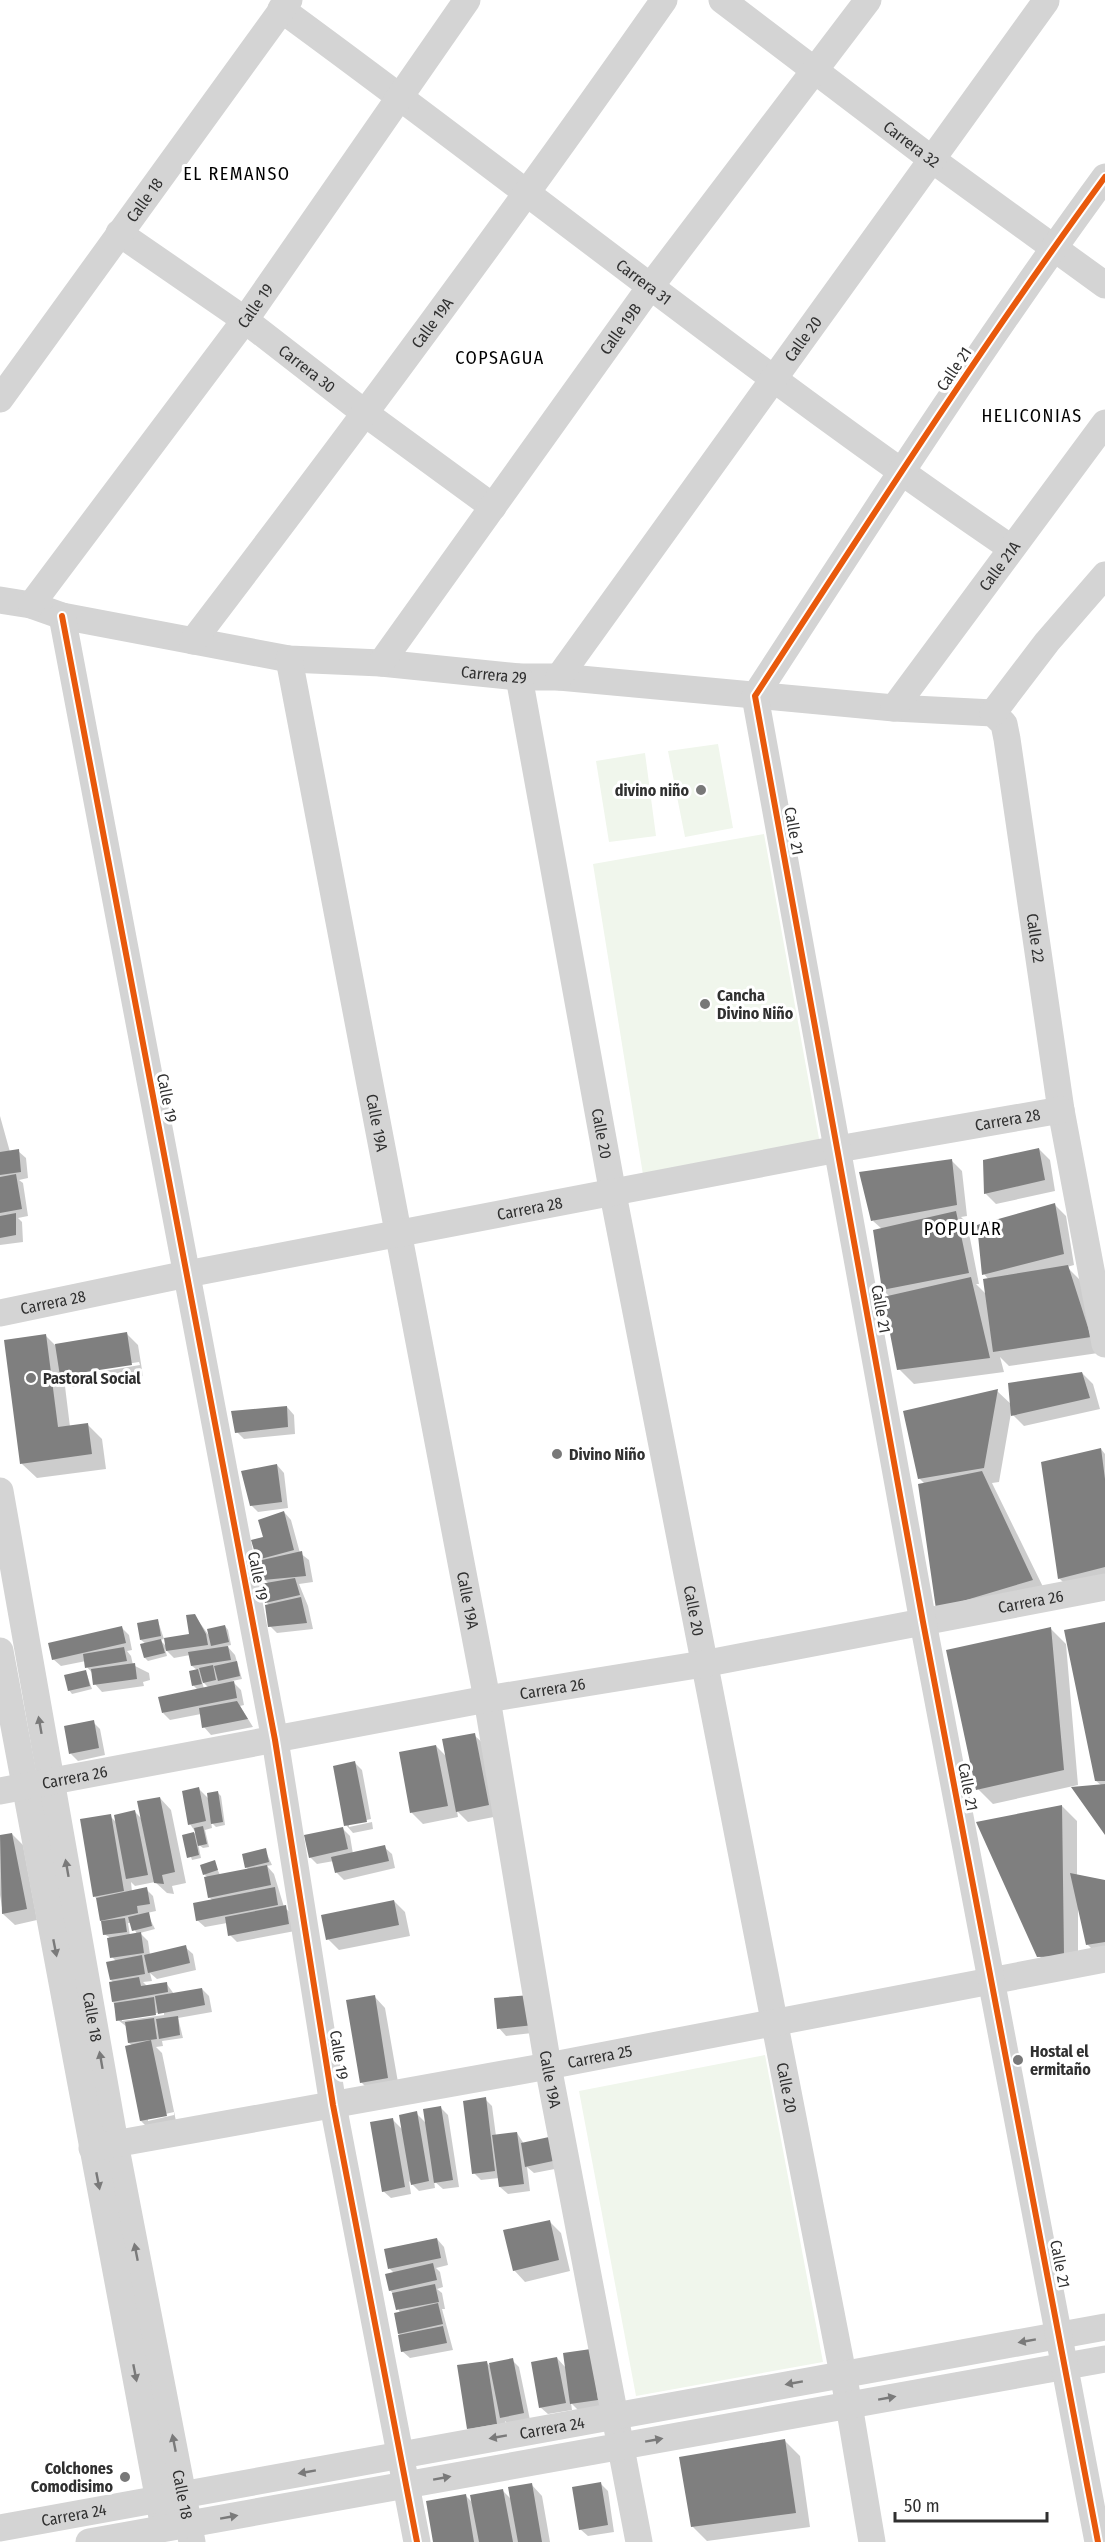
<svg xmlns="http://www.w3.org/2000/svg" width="1105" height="2542" font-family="'Fira Sans Condensed',sans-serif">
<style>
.green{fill:#f0f6ec}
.shadow{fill:#0003;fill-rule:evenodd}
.building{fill:#7f7f7f}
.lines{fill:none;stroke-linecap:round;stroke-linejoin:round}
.minor{stroke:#d4d4d4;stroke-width:27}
.cycleway-casing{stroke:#fff;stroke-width:10}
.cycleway{stroke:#e8590c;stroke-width:6}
.oneway{fill:#7a7a7a}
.poi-dot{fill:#787878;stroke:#fff;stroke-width:2}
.labels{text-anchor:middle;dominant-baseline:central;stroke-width:6;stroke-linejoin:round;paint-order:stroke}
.street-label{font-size:16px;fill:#303030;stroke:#fff}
.poi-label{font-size:16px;font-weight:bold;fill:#303030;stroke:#fff;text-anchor:start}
.neighbourhood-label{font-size:18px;letter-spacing:1.5px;fill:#000;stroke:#fff}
</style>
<rect width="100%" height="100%" fill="#fff"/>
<!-- green -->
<path class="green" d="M718 744 733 828 685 837 668 751Z
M645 753 656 836 609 842 596 761Z
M764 834 820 1144 644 1181 593 864Z
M765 2055 823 2362 636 2396 579 2091Z"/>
<!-- shadow -->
<path class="shadow" d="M0 1116 10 1152 18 1151 26 1158 28 1178 19 1180 23 1183 28 1216 18 1218 22 1222 23 1242 0 1245Z
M1039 1149 1050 1160 1055 1191 996 1204 985 1193Z
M951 1160 962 1171 967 1216 961 1217 967 1223 979 1284H976L986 1294 989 1280 984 1274 1055 1205 1066 1216 1074 1265 1067 1267 1082 1282 1105 1352 1009 1366 1000 1357 1004 1372 914 1384 899 1369 890 1297 883 1290 882 1229 873 1221Z
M127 1334 138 1345 143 1376 73 1387 64 1378 70 1427 87 1424 102 1439 106 1469 37 1478 22 1464 46 1336 55 1345ZM139 1362 140 1365 69 1377V1373Z
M1082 1373 1093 1384 1100 1409 1024 1426 1011 1413 999 1482 992 1483 1047 1595 952 1623 925 1484 919 1478 997 1391 1012 1405Z
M287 1407 294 1415 295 1434 244 1439 237 1432Z
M1101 1449 1105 1454V1585L1074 1593 1059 1578Z
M277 1465 284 1473 288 1508 258 1512 251 1505Z
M284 1512 291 1520 300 1553 309 1560 313 1582 299 1584 308 1606 313 1629 277 1633 270 1626V1606L266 1602 269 1584 265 1580 264 1564 258 1559 265 1538Z
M195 1616 210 1637 225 1626 228 1630 231 1645 227 1646 235 1655 242 1679 232 1681 241 1690 244 1705 240 1706 253 1727 211 1735 204 1727 201 1714 170 1720 163 1713 198 1690 193 1685 197 1670 192 1666 190 1655 174 1658 165 1649 167 1656 148 1661 145 1658 146 1644 141 1640 158 1621 164 1639 160 1640 166 1646 190 1636ZM202 1681 209 1688 204 1689Z
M1105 1624V1833L1101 1785 1096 1781Z
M122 1628 129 1635 132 1650 127 1651 131 1656 133 1665 149 1673 150 1680 143 1682 144 1686 102 1692 95 1684 93 1674 87 1667 86 1661 61 1666 53 1659Z
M1051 1629 1066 1644 1078 1785 993 1804 978 1789Z
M86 1672 92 1689 72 1694 69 1690Z
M93 1722 100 1729 105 1755 78 1761 71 1754Z
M474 1735 486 1746 499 1816 468 1822 457 1811 458 1817 423 1824 412 1813 401 1753 436 1746 447 1757Z
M355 1763 362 1770 371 1819 349 1824V1827L372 1822 373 1829 353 1833 346 1825Z
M199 1789 209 1799 218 1793 221 1796 225 1825 216 1827 211 1822 212 1828 205 1830 209 1847 203 1848 198 1844 201 1858 192 1860 184 1836 196 1833 190 1824Z
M160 1798 171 1810 186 1883 172 1886 174 1894 167 1893 155 1882 135 1886 131 1882 132 1892 146 1889 153 1896 156 1911 147 1913 155 1929 140 1933 148 1941 150 1955 185 1947 193 1954 196 1970 157 1979 150 1973 152 1981 143 1982 147 1986 166 1983 174 1994 202 1989 209 1996 212 2012 178 2018 183 2038 162 2041 163 2046 156 2047 162 2053 177 2126 152 2132 141 2121 133 2046 129 2043 127 2027 118 2020 113 2001 114 1983 111 1980 116 1961 112 1957 109 1937 104 1934 97 1899 94 1896 110 1816 116 1822 135 1812 143 1820ZM128 1923H131L137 1934 130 1936ZM164 2012V2015L122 2021V2018ZM174 2112V2115L148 2121V2118Z
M1062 1806 1077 1821V1876L1105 1882V1954L1098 1955 1087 1944 1078 1907V1971H1054L1039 1956Z
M342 1828 350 1836 353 1854 384 1847 392 1854 395 1868 344 1880 337 1873 334 1861 317 1864 310 1857Z
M12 1834 23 1845 37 1920 15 1925 3 1914 0 1895V1836Z
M265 1850 272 1865 267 1866 274 1874 284 1907 292 1914 295 1931 237 1942 230 1935 227 1923 205 1927 197 1920 213 1901 209 1897 208 1878 204 1874 214 1862 220 1875 249 1870 246 1867Z
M394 1901 405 1912 410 1936 339 1950 328 1939Z
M374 1996 385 2008 399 2088 372 2093 361 2082Z
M496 2000 541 2032 506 2036 499 2028Z
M485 2099 492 2106 496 2136 517 2133 524 2144 549 2139 560 2168 534 2173 527 2167 530 2191 508 2194 500 2187 499 2178 481 2180 474 2173Z
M441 2108 448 2115 459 2187 443 2189 434 2181 435 2188 419 2191 409 2181 411 2194 391 2198 383 2191 393 2120 403 2130 416 2113 426 2123Z
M549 2221 561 2233 570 2271 525 2282 514 2270Z
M437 2239 444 2247 448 2265 436 2268 440 2272 443 2287 437 2289 442 2293 445 2309H442L453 2350 410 2358 402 2351 396 2314 400 2313 394 2295 390 2290 394 2273 390 2269 386 2250Z
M590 2351 604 2407 579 2411 571 2403 572 2410 548 2414 540 2407 557 2358 566 2368Z
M512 2360 519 2367 530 2420 509 2425 505 2421 507 2435 480 2440 469 2429 486 2362 492 2368Z
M785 2441 800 2456 810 2527 707 2541 692 2526Z
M531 2484 542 2496 550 2542H435L465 2495 474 2504 502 2490 512 2500Z
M601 2484 608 2491 614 2532 588 2536 580 2529Z"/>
<!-- building -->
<path class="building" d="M1039 1148 1045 1180 984 1194 983 1160Z
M19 1149 21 1172 0 1175V1152Z
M952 1159 957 1205 871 1221 859 1172Z
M16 1174 22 1209 0 1213V1177Z
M1055 1203 1064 1254 982 1275 977 1225Z
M956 1211 969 1273 882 1290 873 1230Z
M16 1213V1235L0 1238V1216Z
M1068 1265 1091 1337 993 1352 983 1279Z
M971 1277 990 1358 897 1370 883 1297Z
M127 1332 132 1365 60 1376 55 1344Z
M46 1334 58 1427 88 1423 92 1454 20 1464 4 1340Z
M1082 1372 1090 1398 1011 1416 1008 1383Z
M998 1389 984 1468 918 1479 903 1411Z
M287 1406 288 1427 235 1433 231 1411Z
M1101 1448 1105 1479V1567L1058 1579 1041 1462Z
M277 1464 282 1502 250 1506 241 1471Z
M982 1471 1033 1580 936 1609 918 1484Z
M284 1511 294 1550 257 1560 251 1540 263 1537 258 1520Z
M302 1551 306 1576 263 1580 262 1560Z
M295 1578 300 1595 265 1603 260 1584Z
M301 1597 307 1623 268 1627 265 1605Z
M195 1614 206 1634 208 1645 166 1651 164 1638 189 1634 186 1615Z
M158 1619 161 1636 140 1640 137 1623Z
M1105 1622V1781H1095L1064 1630Z
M225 1625 229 1642 211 1646 207 1629Z
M122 1626 126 1643 52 1660 48 1643Z
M1051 1627 1064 1770 976 1790 946 1650Z
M161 1639 165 1653 144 1658 140 1644Z
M228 1646 231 1660 191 1666 188 1652Z
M124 1647 127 1661 85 1668 83 1654Z
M237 1661 240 1676 218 1681 214 1666Z
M135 1663 137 1679 93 1685 91 1669Z
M213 1665 216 1680 203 1683 199 1668Z
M198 1669 202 1684 192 1686 189 1671Z
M86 1670 90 1686 68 1691 64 1675Z
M234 1681 237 1698 162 1713 158 1697Z
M237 1701 248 1719 202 1728 199 1708Z
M94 1720 99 1748 69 1754 64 1726Z
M475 1733 489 1805 456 1812 442 1739Z
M436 1745 448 1806 410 1813 399 1752Z
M355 1761 367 1822 344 1826 333 1766Z
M1105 1784V1835L1071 1787Z
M199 1787 206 1821 188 1825 182 1791Z
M218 1791 223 1822 211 1824 207 1793Z
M160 1797 175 1872 162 1875 164 1884 154 1883 137 1801Z
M1062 1805 1064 1956 1037 1957 976 1822Z
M135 1810 148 1875 126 1879 114 1815Z
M111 1814 124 1891 93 1897 80 1819Z
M203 1826 207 1844 198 1846 194 1828Z
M343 1827 348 1849 309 1858 304 1835Z
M194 1832 199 1855 187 1858 182 1835Z
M12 1833 27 1909 2 1914 0 1835Z
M385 1845 389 1861 335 1873 331 1857Z
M266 1848 269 1862 245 1868 242 1854Z
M215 1860 218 1870 203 1875 200 1865Z
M267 1865 271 1885 208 1898 204 1877Z
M1070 1873 1105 1880V1942L1086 1945Z
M147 1887 150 1904 137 1906 138 1913 100 1921 96 1898Z
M275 1887 278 1905 196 1921 193 1903Z
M394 1900 399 1925 326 1940 321 1915Z
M286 1905 289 1924 228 1936 225 1917Z
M149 1912 152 1926 132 1931 128 1917Z
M125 1918 127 1932 103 1935 101 1921Z
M141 1932 144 1953 110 1958 107 1938Z
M186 1945 190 1963 148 1973 144 1955Z
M142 1955 145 1974 110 1980 106 1962Z
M139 1977 141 1986 167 1982 168 1992 112 2002 109 1982Z
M202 1988 205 2005 158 2014 155 1996Z
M375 1995 388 2078 360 2083 346 2000Z
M531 1995 534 2025 497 2029 494 1998Z
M154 1997 156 2015 116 2021 114 2003Z
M178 2016 180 2035 159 2039 156 2019Z
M154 2018 157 2039 128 2043 125 2022Z
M151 2040 167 2116 140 2121 125 2046Z
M486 2097 495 2171 472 2174 463 2101Z
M441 2106 453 2180 434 2183 423 2109Z
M417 2111 429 2181 411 2185 399 2115Z
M393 2118 405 2187 382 2192 370 2122Z
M517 2132 524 2184 499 2187 492 2135Z
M549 2137 553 2161 525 2167 521 2143Z
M550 2220 559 2260 513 2271 503 2230Z
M437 2238 441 2258 388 2269 384 2249Z
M433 2263 437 2280 389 2291 385 2274Z
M435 2284 439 2302 396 2310 392 2293Z
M438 2303 443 2324 398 2334 394 2313Z
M443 2326 447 2343 401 2352 398 2335Z
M591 2349 598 2400 570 2404 563 2353Z
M557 2357 566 2403 539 2408 531 2362Z
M513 2358 524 2413 500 2418 489 2363Z
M487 2361 497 2424 467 2429 457 2365Z
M785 2439 796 2513 691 2527 679 2457Z
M601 2482 608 2525 579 2530 572 2487Z
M532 2483 542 2542H518L508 2487Z
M503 2489 513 2542H479L470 2495Z
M466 2494 474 2542H433L426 2501Z"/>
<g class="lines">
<!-- minor -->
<g class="minor">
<path id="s1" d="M722 0 930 158 1105 285"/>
<path id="s2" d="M281 9C526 188 761 378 1011 548"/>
<path id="s3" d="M119 233 245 320 366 414 493 507"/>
<path id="s4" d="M0 399 289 0"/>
<path id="s5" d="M0 600 31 605 62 616 289 659 381 663 519 677H559L894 708 993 713"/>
<path id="s6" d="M31 605 245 320 467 0"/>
<path d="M62 616 275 1740 333 2105 417 2542"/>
<path id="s7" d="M193 641C354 430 512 217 664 0"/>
<path id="s8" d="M289 659 487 1699 548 2066 639 2542"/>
<path id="s9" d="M381 663 650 287 868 0"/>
<path id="s10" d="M519 677 613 1194 849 2405 872 2542"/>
<path id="s11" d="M559 677 1046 1"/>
<path id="s12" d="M894 708 1105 423"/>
<path id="s13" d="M993 713 1004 724 1007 739 1061 1110 1105 1344"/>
<path d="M993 713 1047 642 1105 575"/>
<path id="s14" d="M0 1313 187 1274 838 1149 1061 1110"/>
<path id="s15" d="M0 1491 115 2143 192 2542"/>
<path d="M0 1651 162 2517"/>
<path id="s16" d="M0 1791 487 1699 703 1664 1105 1587"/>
<path id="s17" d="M92 2148 548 2066 1105 1959"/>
<path id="s18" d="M0 2528 1105 2327"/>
<path d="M89 2542 1105 2359"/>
<path d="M1098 2542 923 1622 755 696C869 521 982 345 1105 177"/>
</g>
<defs>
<path id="cycleway" d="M62 616 275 1740 333 2105 417 2542
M1098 2542 923 1622 755 696C869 521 982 345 1105 177"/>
</defs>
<!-- cycleway casing -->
<use href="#cycleway" class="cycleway-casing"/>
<!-- cycleway -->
<use href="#cycleway" class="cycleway"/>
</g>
<!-- one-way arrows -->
<defs><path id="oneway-solid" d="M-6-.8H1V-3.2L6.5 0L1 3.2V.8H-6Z" transform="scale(1.5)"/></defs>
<g class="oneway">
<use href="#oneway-solid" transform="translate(40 1725) rotate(-100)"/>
<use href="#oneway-solid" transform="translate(67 1868) rotate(-100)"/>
<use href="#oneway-solid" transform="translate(55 1948) rotate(79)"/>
<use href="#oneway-solid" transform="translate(101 2060) rotate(-100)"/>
<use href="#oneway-solid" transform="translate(98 2181) rotate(79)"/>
<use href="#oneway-solid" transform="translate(136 2252) rotate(-101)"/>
<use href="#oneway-solid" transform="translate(1027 2341) rotate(170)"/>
<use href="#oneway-solid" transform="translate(135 2373) rotate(79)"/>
<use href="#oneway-solid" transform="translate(794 2383) rotate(170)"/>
<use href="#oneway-solid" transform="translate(887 2398) rotate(-10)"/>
<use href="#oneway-solid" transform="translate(498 2437) rotate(170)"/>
<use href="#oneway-solid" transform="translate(654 2440) rotate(-10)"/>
<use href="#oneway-solid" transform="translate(174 2443) rotate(-101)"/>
<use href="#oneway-solid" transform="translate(307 2472) rotate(170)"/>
<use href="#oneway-solid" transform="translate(442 2478) rotate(-10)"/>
<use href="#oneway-solid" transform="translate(229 2517) rotate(-10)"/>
</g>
<!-- markers -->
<g class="poi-dot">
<circle cx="701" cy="790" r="6"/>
<circle cx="705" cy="1004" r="6"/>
<circle cx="31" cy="1378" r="6"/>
<circle cx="557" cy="1454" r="6"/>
<circle cx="1018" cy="2060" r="6"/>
<circle cx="125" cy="2477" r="6"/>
</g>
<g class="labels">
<!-- street labels -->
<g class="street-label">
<text stroke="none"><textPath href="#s1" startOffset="238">Carrera 32</textPath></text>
<text stroke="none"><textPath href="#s4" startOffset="246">Calle 18</textPath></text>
<text stroke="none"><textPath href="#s2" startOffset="454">Carrera 31</textPath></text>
<text stroke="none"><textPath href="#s6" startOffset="374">Calle 19</textPath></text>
<text stroke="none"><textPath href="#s7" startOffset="398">Calle 19A</textPath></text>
<text stroke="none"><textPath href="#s9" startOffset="411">Calle 19B</textPath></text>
<text stroke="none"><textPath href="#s11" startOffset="417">Calle 20</textPath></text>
<text stroke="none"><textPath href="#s3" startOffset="232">Carrera 30</textPath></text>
<text transform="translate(954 369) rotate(-56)">Calle 21</text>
<text stroke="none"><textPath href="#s12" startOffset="177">Calle 21A</textPath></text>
<text stroke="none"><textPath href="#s5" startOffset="501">Carrera 29</textPath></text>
<text transform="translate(794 831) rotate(80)">Calle 21</text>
<text stroke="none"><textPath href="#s13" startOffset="232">Calle 22</textPath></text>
<text transform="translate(167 1098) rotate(79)">Calle 19</text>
<text stroke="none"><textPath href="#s14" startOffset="1026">Carrera 28</textPath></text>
<text stroke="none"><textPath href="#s8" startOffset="472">Calle 19A</textPath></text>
<text stroke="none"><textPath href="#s10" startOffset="464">Calle 20</textPath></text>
<text stroke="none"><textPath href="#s14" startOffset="540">Carrera 28</textPath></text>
<text stroke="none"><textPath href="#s14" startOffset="54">Carrera 28</textPath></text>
<text transform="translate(881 1309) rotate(80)">Calle 21</text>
<text transform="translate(258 1576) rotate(79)">Calle 19</text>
<text stroke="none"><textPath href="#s8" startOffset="958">Calle 19A</textPath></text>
<text stroke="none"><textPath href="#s16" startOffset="1048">Carrera 26</textPath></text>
<text stroke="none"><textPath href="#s10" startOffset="950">Calle 20</textPath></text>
<text stroke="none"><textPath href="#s16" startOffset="562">Carrera 26</textPath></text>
<text stroke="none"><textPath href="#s16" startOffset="76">Carrera 26</textPath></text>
<text transform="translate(968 1787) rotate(79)">Calle 21</text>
<text stroke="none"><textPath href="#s15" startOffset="534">Calle 18</textPath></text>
<text transform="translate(339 2055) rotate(81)">Calle 19</text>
<text stroke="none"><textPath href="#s17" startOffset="516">Carrera 25</textPath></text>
<text stroke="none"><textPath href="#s8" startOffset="1444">Calle 19A</textPath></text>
<text stroke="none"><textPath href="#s10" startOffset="1436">Calle 20</textPath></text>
<text transform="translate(1060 2264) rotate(79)">Calle 21</text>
<text stroke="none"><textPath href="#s18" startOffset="561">Carrera 24</textPath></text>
<text stroke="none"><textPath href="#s15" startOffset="1020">Calle 18</textPath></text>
<text stroke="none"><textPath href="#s18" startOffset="75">Carrera 24</textPath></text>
</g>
<!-- poi labels -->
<g class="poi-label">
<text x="689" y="790" text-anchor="end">divino niño</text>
<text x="717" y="995">Cancha<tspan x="717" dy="18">Divino Niño</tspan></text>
<text x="43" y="1378">Pastoral Social</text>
<text x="569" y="1454">Divino Niño</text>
<text x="1030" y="2051">Hostal el<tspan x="1030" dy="18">ermitaño</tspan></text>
<text x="113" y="2468" text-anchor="end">Colchones<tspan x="113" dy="18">Comodisimo</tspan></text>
</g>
<!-- neighbourhood labels -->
<g class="neighbourhood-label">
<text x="237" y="174">EL REMANSO</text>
<text x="500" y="358">COPSAGUA</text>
<text x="1032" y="416">HELICONIAS</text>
<text x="963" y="1229">POPULAR</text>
</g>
</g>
<!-- scale -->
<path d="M895 2512v9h152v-9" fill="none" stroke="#303030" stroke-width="3"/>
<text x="904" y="2512" font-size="18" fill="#303030" stroke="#ffffff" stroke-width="4.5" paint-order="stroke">50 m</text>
</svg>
